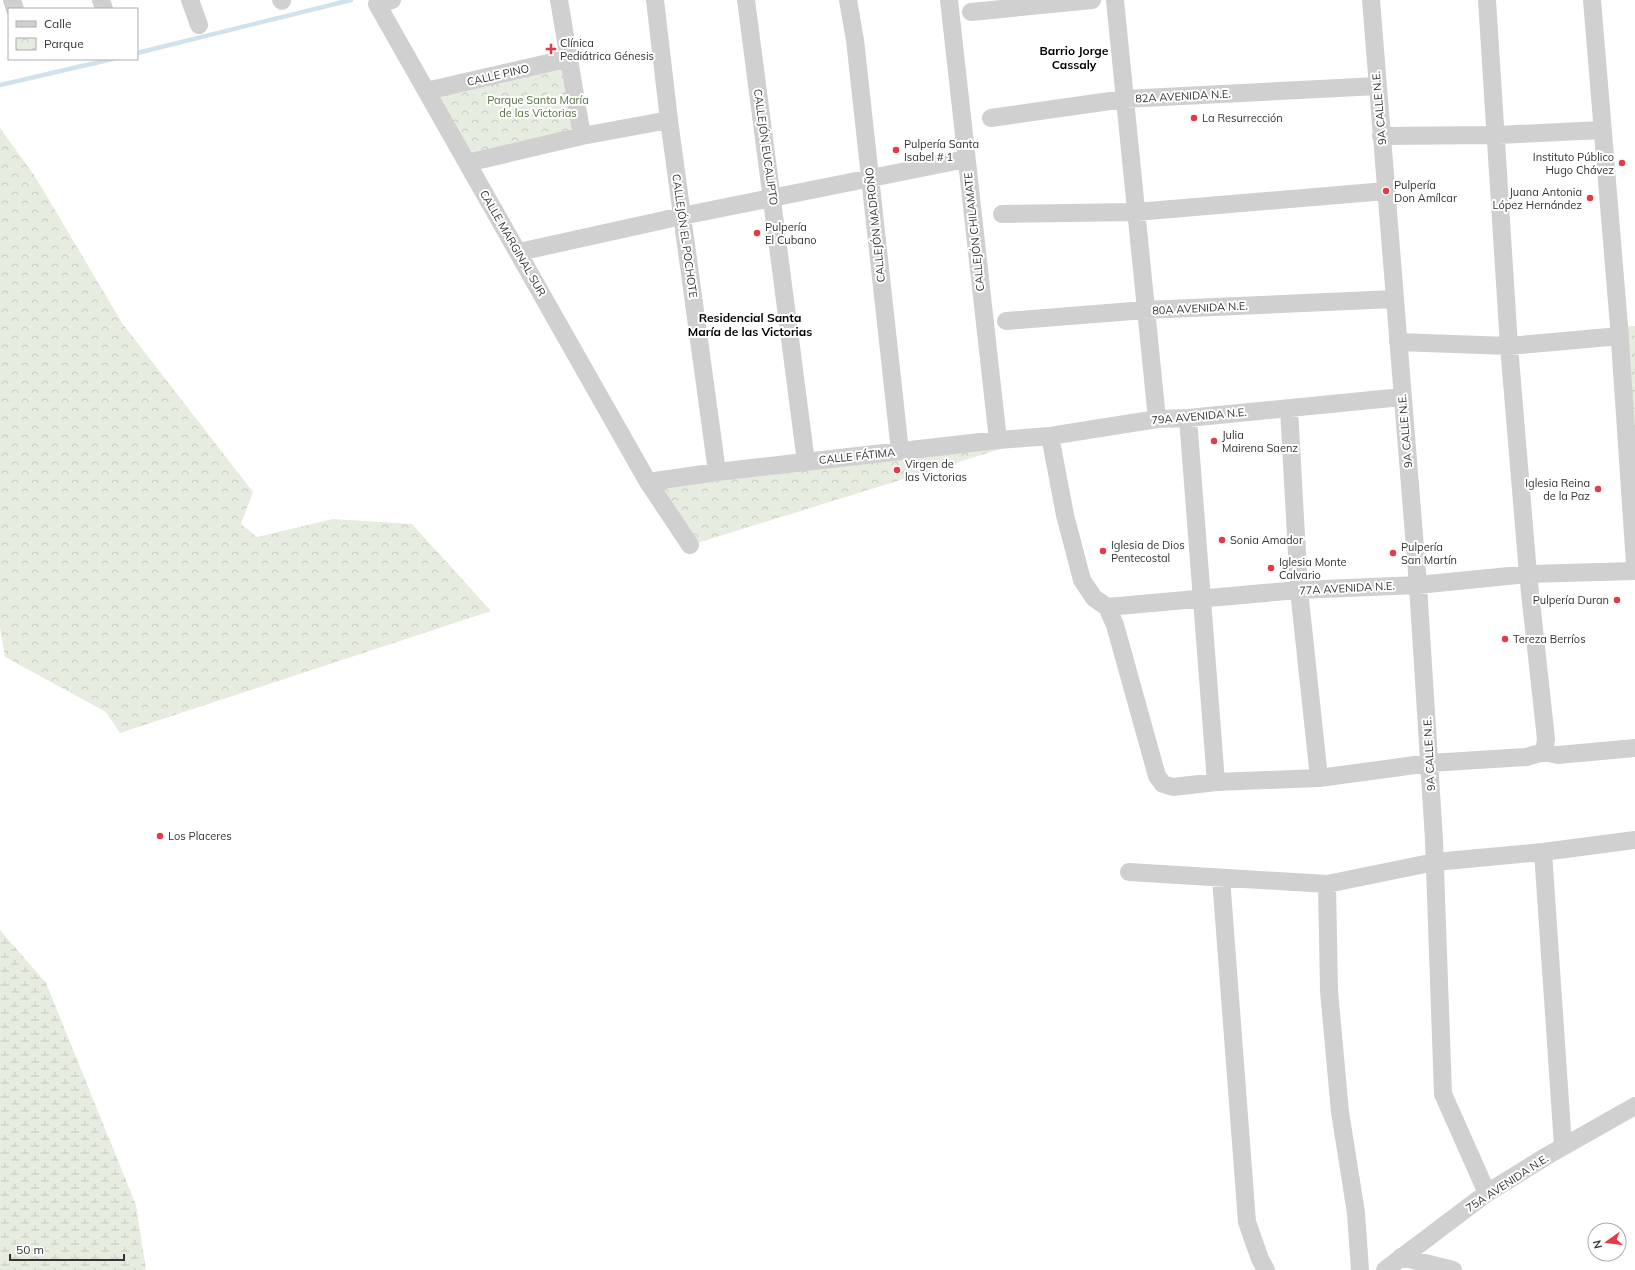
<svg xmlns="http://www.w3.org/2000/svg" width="1635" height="1270" font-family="Mulish,sans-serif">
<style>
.wetland{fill:url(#wetland-marsh)}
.park{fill:url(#park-crowns)}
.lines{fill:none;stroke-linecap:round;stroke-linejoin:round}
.stream{stroke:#cfe2ee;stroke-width:4.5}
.street{stroke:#d0d0d0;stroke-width:18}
.poi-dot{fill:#e63946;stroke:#fff;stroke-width:1.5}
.labels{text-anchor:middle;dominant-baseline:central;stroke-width:4;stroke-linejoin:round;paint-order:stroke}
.poi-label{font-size:11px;fill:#333;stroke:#fff;text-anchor:start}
.street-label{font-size:11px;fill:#333;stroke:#fff}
.park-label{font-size:11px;fill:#56703f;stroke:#fff}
.neighbourhood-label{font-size:12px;font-weight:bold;fill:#000;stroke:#fff}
</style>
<defs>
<pattern id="wetland-marsh" width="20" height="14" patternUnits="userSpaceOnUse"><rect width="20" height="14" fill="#e6ecdf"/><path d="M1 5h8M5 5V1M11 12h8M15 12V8" fill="none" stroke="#c6cbc0"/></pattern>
<pattern id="park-crowns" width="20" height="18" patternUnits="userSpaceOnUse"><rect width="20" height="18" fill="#e6ecdf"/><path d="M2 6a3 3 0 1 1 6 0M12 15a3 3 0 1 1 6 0" fill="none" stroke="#c6cbc0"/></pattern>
</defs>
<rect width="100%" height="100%" fill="#fff"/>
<!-- wetland -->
<path class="wetland" d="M0 930 46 983 136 1205 146 1270H0Z"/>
<!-- park -->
<path class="park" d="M570 58 582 136 469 163 428 94Z
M0 128 36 178 122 323 253 492 241 524 257 537 333 519 412 524 491 611 120 733 106 712 5 657 0 627Z
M1619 326H1635V510Z
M1007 447 694 544 654 481Z"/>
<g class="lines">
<!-- stream -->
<path class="stream" d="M137 53 351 0
M0 85 112 59"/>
<!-- street -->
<path class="street" d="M12 0 15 9
M101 0 104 9
M190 0 199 25
M281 0 282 1
M392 0 377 4 648 482 690 545
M559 0 582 136
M655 0 669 120 717 472
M746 0 806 462
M848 0 855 40 900 451
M949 0 998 440
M1115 0 1157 419
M1371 0 1418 585 1434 840 1443 1094 1487 1193
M1487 0 1509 346 1528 574 1546 739 1544 752
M1592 0 1619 326 1635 564
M971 12 1092 0
M426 91 570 58
M991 118 1124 99 1377 86
M1381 136 1497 135 1602 130
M467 163 582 136 669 120
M1002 214 1136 212 1386 191
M519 252 682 216 966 159
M1006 321 1145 310 1394 299
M1398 342 1509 346 1620 336
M1289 409 1299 590 1319 778
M1188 418 1216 782
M1050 436 1065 515 1082 580 1094 598 1107 607 1115 625 1157 776 1163 784 1173 787 1216 782 1319 778 1430 763 1526 757 1544 752 1558 755 1635 748
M648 482 717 472 998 440 1050 436 1157 419 1188 418 1402 397
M1107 607 1299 590 1418 585 1528 574 1635 571
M1543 852 1563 1146
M1129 872 1327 884 1435 862 1543 852 1635 840
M1221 878 1247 1222 1260 1259 1266 1270
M1327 884 1329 991 1340 1112 1356 1213 1360 1270
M1401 1257 1453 1270
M1385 1270 1487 1193 1545 1157 1635 1106"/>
</g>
<!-- markers -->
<g class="poi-dot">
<path d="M549 43h4v4h4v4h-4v4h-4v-4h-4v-4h4z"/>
<circle cx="1194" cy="118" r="4"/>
<circle cx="896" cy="150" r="4"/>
<circle cx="1622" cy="163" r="4"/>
<circle cx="1386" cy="191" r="4"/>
<circle cx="1590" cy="198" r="4"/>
<circle cx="757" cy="233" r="4"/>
<circle cx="1214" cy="441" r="4"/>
<circle cx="897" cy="470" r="4"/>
<circle cx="1598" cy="489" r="4"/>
<circle cx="1222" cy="540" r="4"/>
<circle cx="1103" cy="551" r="4"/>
<circle cx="1393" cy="553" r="4"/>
<circle cx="1271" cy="568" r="4"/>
<circle cx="1617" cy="600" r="4"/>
<circle cx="1505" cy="639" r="4"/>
<circle cx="160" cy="836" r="4"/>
</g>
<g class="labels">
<!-- poi labels -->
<g class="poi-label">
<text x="560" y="43">Clínica<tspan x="560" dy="13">Pediátrica Génesis</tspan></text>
<text x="1202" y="118">La Resurrección</text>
<text x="904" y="144">Pulpería Santa<tspan x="904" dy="13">Isabel # 1</tspan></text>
<text x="1614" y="157" text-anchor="end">Instituto Público<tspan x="1614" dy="13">Hugo Chávez</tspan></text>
<text x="1394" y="185">Pulpería<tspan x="1394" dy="13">Don Amílcar</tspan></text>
<text x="1582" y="192" text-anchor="end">Juana Antonia<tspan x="1582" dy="13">López Hernández</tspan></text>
<text x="765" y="227">Pulpería<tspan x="765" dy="13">El Cubano</tspan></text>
<text x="1222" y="435">Julia<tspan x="1222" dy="13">Mairena Saenz</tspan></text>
<text x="905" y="464">Virgen de<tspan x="905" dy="13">las Victorias</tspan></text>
<text x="1590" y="483" text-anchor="end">Iglesia Reina<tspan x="1590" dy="13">de la Paz</tspan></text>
<text x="1230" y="540">Sonia Amador</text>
<text x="1111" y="545">Iglesia de Dios<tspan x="1111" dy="13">Pentecostal</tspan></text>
<text x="1401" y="547">Pulpería<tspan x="1401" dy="13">San Martín</tspan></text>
<text x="1279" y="562">Iglesia Monte<tspan x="1279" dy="13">Calvario</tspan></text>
<text x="1609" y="600" text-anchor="end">Pulpería Duran</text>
<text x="1513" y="639">Tereza Berríos</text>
<text x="168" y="836">Los Placeres</text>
</g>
<!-- street labels -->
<g class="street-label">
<text transform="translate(498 75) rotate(-13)">CALLE PINO</text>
<text transform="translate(1183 96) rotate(-3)">82A AVENIDA N.E.</text>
<text transform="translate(1379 108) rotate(-95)">9A CALLE N.E.</text>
<text transform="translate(766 147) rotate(82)">CALLEJÓN EUCALIPTO</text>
<text transform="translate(875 225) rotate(-96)">CALLEJÓN MADROÑO</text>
<text transform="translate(974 232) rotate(-96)">CALLEJÓN CHILAMATE</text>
<text transform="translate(685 236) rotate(82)">CALLEJÓN EL POCHOTE</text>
<text transform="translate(513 243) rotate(60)">CALLE MARGINAL SUR</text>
<text transform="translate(1200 308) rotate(-3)">80A AVENIDA N.E.</text>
<text transform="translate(1199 416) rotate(-5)">79A AVENIDA N.E.</text>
<text transform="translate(1405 431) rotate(-95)">9A CALLE N.E.</text>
<text transform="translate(857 456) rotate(-6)">CALLE FÁTIMA</text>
<text transform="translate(1347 588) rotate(-3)">77A AVENIDA N.E.</text>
<text transform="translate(1429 754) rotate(-93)">9A CALLE N.E.</text>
<text transform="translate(1507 1183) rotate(-33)">75A AVENIDA N.E.</text>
</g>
<!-- park labels -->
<g class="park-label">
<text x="538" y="100">Parque Santa María<tspan x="538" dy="13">de las Victorias</tspan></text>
</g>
<!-- neighbourhood labels -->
<g class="neighbourhood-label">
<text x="1074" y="50">Barrio Jorge<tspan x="1074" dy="14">Cassaly</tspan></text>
<text x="750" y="317">Residencial Santa<tspan x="750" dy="14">María de las Victorias</tspan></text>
</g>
</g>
<!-- legend -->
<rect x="8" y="8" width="130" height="52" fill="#ffffff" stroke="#adadad"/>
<rect x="16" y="21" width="20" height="6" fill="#d0d0d0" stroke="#adadad"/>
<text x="44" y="28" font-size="12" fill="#333333">Calle</text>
<rect x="16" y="38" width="20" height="12" fill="url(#park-crowns)" stroke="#adadad"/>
<text x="44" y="48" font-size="12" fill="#333333">Parque</text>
<!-- north arrow -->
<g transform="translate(1607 1242) rotate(256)"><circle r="19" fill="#ffffff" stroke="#adadad"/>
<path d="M0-3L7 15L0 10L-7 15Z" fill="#e63946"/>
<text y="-6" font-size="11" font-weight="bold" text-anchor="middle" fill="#333333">N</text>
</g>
<!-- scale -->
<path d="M10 1254v6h114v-6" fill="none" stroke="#333333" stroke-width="2"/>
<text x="16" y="1254" font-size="12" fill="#333333" stroke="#ffffff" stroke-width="3" paint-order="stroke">50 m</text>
</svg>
